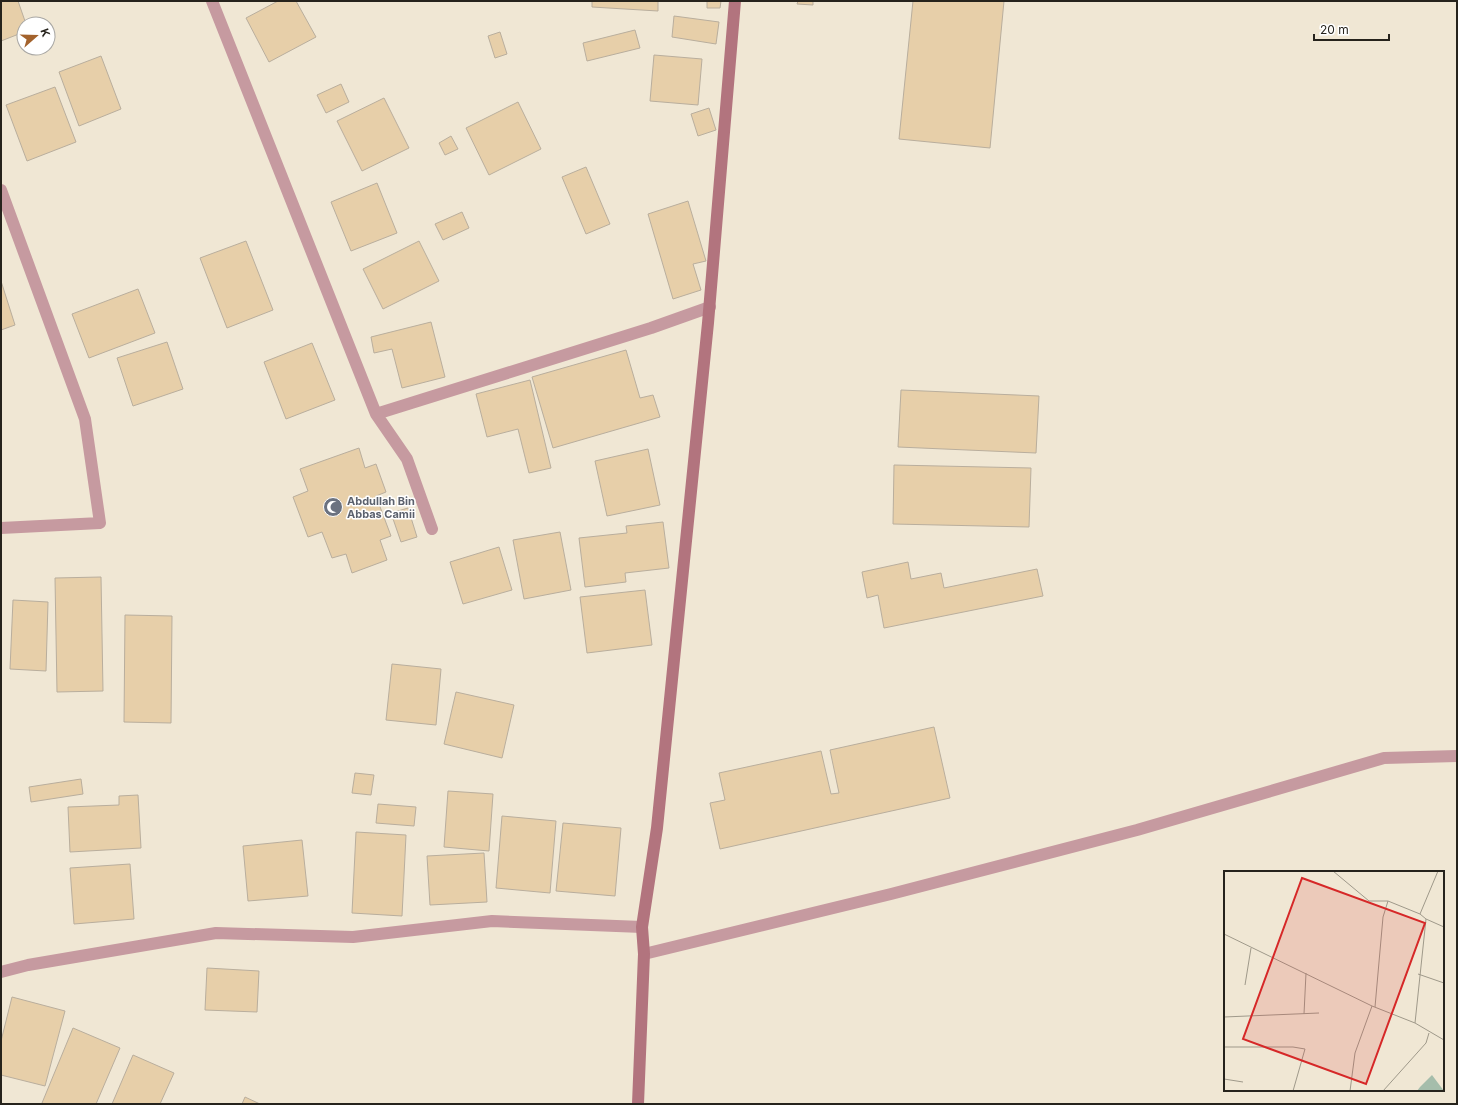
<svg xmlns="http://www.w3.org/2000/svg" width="1458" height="1105" font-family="Inter,sans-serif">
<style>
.building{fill:#e7cfa9;stroke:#b9ae9d}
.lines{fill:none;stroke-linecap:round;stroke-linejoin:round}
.street{stroke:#c69aa0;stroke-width:12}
.secondary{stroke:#b2747e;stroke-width:12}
.labels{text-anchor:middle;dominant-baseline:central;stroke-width:3;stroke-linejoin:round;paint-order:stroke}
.worship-label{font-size:11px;font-weight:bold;fill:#5b616d;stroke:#fff;text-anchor:start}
.inset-road{fill:none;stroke:#9f998a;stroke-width:1}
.view{fill:#d62828;fill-opacity:0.15;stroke:#d62828;stroke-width:2}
.inset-edge{fill:none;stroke:#26231c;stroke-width:2}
</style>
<rect width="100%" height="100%" fill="#f0e7d4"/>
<!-- building -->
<path class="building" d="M1 1H18L26 24H24V32L1 41Z
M278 1H296L316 37 269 62 246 18Z
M592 1H658V11L592 7Z
M707 1H721L720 8H707Z
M798 1H813V5L797 4Z
M913 1H1004L990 148 899 139Z
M674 16 719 22 716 44 672 37Z
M635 30 640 48 587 61 583 43Z
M500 32 507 54 495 58 488 36Z
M654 55 702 59 698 105 650 101Z
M101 56 121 109 79 126 59 72Z
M341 84 349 102 326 113 317 95Z
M55 87 76 142 27 161 6 105Z
M384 98 409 148 362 171 337 121Z
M518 102 541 149 489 175 466 128Z
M709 108 716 130 698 136 691 114Z
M451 136 458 149 445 155 439 143Z
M586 167 610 224 586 234 562 177Z
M377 183 397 233 351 251 331 202Z
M688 201 706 261 693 264 701 290 673 299 648 214Z
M462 212 469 228 443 240 435 224Z
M246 241 273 310 227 328 200 258Z
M419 241 439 281 383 309 363 269Z
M1 281 15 325 1 330Z
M138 289 155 333 89 358 72 314Z
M431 322 445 377 402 388 392 349 374 353 371 337Z
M167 342 183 389 133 406 117 358Z
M312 343 335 400 286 419 264 362Z
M626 350 640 398 653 395 660 417 553 448 532 377Z
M530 380 551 468 529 473 518 429 487 437 476 394Z
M901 390 1039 396 1036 453 898 447Z
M359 448 365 468 376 464 386 492 376 496 391 536 380 540 387 560 352 573 346 554 332 558 322 532 308 537 293 497 308 491 300 469Z
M648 449 660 505 607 516 595 461Z
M894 465 1031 468 1029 527 893 524Z
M408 508 417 537 401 542 391 513Z
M663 522 669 568 625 573 626 582 585 587 579 538 627 533 626 526Z
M560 532 571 590 524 599 513 540Z
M499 547 512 590 463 604 450 562Z
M908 562 911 579 941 573 944 588 1037 569 1043 596 884 628 878 595 867 598 862 572Z
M101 577 103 691 57 692 55 578Z
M645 590 652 645 587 653 580 597Z
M13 600 48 602 46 671 10 669Z
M125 615 172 616 171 723 124 722Z
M392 664 441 669 436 725 386 720Z
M456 692 514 705 502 758 444 744Z
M934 727 950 798 720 849 710 803 725 800 719 773 821 751 831 794 839 793 830 750Z
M355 773 374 775 371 795 352 793Z
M81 779 83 794 31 802 29 787Z
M448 791 493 794 489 851 444 847Z
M138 795 141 848 70 852 68 807 119 805V796Z
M378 804 416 807 414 826 376 823Z
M502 816 556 821 550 893 496 888Z
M563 823 621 828 615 896 556 891Z
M356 832 406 835 402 916 352 913Z
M302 840 308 896 248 901 243 846Z
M484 853 487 902 430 905 427 856Z
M130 864 134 919 74 924 70 868Z
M207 968 259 971 257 1012 205 1010Z
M12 997 65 1011 45 1086 1 1075V1041Z
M73 1028 120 1048 96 1104H45L42 1103Z
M133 1055 174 1073 160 1104H112Z
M245 1097 260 1104H242Z"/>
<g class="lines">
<!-- street -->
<path class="street" d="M212 1 376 414 407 459 432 529
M1 190 85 419 100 523 1 528
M376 414 651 328 710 307
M644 954 891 894 1137 830 1384 758 1457 756
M1 972 28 965 216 933 353 937 492 921 642 927"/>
<!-- secondary -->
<path class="secondary" d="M638 1104 644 954 642 927 657 828 708 323 735 1"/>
</g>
<!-- icons -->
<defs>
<symbol id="mosque-disc" viewBox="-11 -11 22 22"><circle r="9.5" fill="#6b7280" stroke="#fff"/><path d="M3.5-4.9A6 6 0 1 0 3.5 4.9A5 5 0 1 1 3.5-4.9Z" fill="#fff"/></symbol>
</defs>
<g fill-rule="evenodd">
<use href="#mosque-disc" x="322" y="496" width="22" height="22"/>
</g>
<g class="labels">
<!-- worship labels -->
<g class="worship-label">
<text x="347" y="501">Abdullah Bin<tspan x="347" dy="13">Abbas Camii</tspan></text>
</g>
</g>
<!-- overview -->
<g transform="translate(1224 871)">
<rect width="220" height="220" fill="#f0e7d4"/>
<path d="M208 204 220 220H193L196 216Z" fill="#a5bdab"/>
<path class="inset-road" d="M109 0 145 30H164L196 43M202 48 220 56M0 63 148 135 191 152 220 169M194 103 220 112M21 114 27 77M151 136 159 46 164 30M80 143 82 102M0 146 95 142M191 152 202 48 196 43 214 0M0 176H69L81 178 69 220M0 208 19 211M126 220 131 182 148 135M159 220 202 172 205 162"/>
<path class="view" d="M78 7 201 52 142 213 19 168Z"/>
<rect width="220" height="220" class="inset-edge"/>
</g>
<!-- border -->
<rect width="1458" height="1105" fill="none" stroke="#26231c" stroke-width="4"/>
<!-- north arrow -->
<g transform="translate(36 36) rotate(70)"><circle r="19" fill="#ffffff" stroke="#a8a7a4"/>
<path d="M0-3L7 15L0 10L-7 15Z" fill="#a3622c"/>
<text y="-6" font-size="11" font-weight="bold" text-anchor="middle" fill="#26231c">K</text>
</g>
<!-- scale -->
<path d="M1314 34v6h75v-6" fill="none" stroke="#26231c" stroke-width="2"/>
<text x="1320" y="34" font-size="12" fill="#26231c" stroke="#ffffff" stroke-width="3" paint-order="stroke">20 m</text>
</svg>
